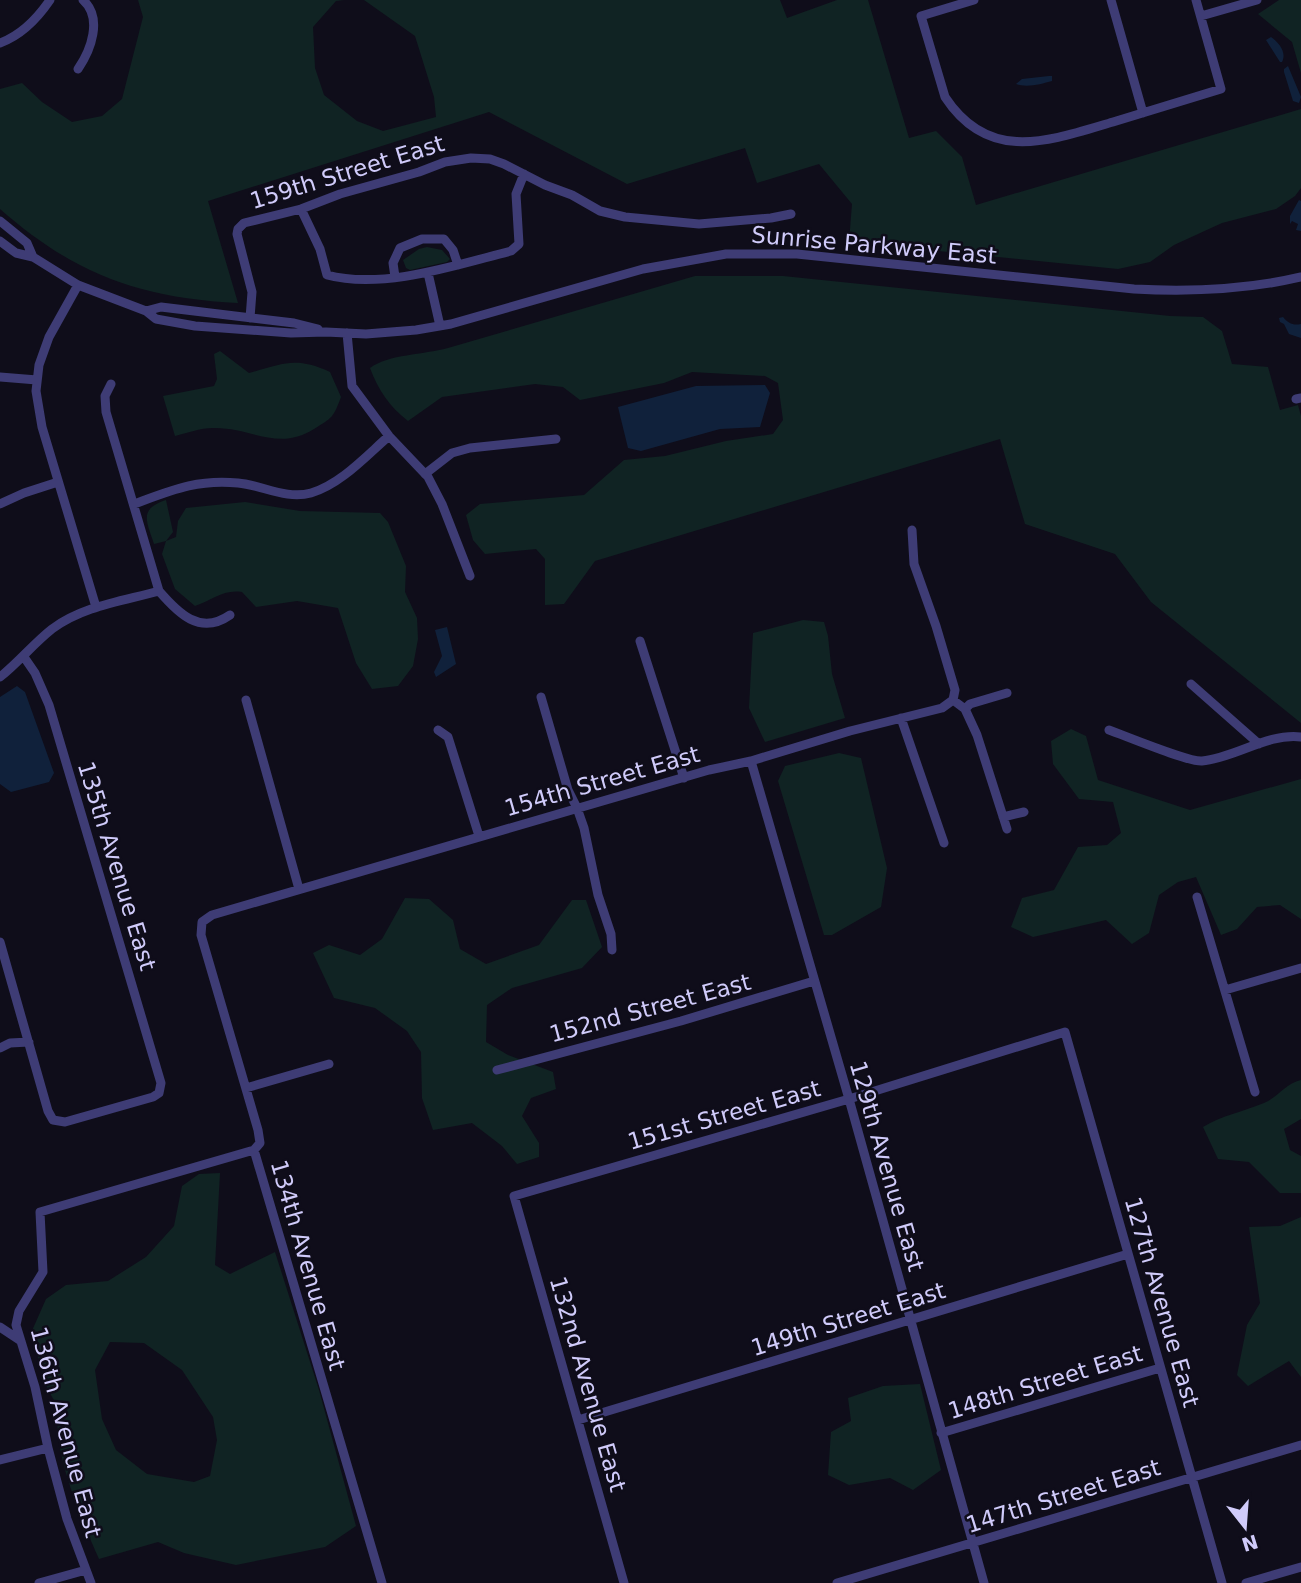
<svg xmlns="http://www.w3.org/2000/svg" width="1301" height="1583" font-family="'DejaVu Sans',sans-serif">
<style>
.green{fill:#102323;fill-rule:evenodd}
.water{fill:#10213b}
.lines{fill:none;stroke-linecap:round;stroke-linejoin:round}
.minor{stroke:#3e3c75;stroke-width:9}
.labels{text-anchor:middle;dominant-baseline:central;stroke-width:5;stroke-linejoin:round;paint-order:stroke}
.street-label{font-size:23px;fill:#d0cbfa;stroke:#0f0d1a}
</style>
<rect width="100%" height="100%" fill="#0f0d1a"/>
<!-- green -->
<path class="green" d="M138 0H344L336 1 313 27 315 68 324 95 357 121 383 131 436 117 434 97 415 36 364 0H780L787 18 837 0H868L909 138 936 131 962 157 976 205 1301 109V188L1295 196 1276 209 1222 223 1174 245 1150 262 1118 269 849 242 852 204 819 164 757 183 745 148 627 184 489 112 208 201 238 303C139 298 74 274 0 209V89L22 83 42 102 72 122 102 116 122 99 143 17Z
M1279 0H1301V73L1292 42 1258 14Z
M427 247 442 250 450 259 447 262 410 270 406 268 403 260 419 249Z
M695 276H783L1170 316 1203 317 1222 331 1232 364 1268 367 1280 410 1298 405 1301 416V723L1151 602 1115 554 1025 524 1000 439 595 561 564 604 545 605V559L536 549 485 554 473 540 466 515 480 504 584 495 624 460 665 456 726 441 773 434 783 420 778 383 765 376 692 372 664 383 580 400 563 387 535 384 442 397 408 421C390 407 378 390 370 368 389 354 423 355 448 348Z
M220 351 249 373C283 364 295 356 330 372L341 397C333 418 333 417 314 429 278 452 251 427 213 428 200 428 187 433 175 436L163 396 214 386 217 379 214 354Z
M166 500 173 532 166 541 154 544C147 522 138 509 166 500Z
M245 502 300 511 380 513 388 522 406 566 405 592 417 618 418 639 413 666 398 686 372 689 356 663 338 608 297 601 256 607 242 592C223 589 213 600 195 606L175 589 162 554 166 541 176 537 178 521 186 508Z
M803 620 824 622 828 636 832 674 845 718 765 742 749 708 753 633Z
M1071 729 1086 736 1098 780 1190 810 1301 779V919L1280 905 1257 907 1237 929 1221 935 1196 877 1178 882 1159 895 1149 933 1132 944 1106 920 1033 937 1011 927 1022 898 1054 890 1078 847 1107 845 1121 833 1113 802 1079 799 1053 764 1051 741Z
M839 753 861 758 887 868 881 907 832 935H824L778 781 785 766Z
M405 898 429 899 453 920 460 949 486 964 539 945 572 900H586L602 947 582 968 512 988 487 1005 486 1042 508 1055 553 1072 556 1089 531 1098 522 1116 539 1143V1157L517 1164 502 1146 472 1123 433 1130 422 1098 421 1052 407 1031 375 1008 334 998 313 953 329 945 360 955 382 939Z
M1301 1080V1119L1284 1129 1290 1150 1301 1156V1193H1280L1249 1162 1218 1159 1203 1127C1222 1115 1243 1112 1264 1103 1278 1097 1285 1084 1301 1080Z
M220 1173 215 1265 230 1274 275 1252 319 1390 356 1526 325 1547 236 1565 184 1553 158 1542 99 1559C83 1523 50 1447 59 1409L47 1388 31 1333 46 1299 66 1285 108 1281 146 1257 174 1226 182 1186 199 1174ZM110 1342 144 1343 182 1370 213 1417 217 1440 210 1476 194 1482 147 1474 116 1450 102 1419 95 1370Z
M1301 1217V1377L1289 1361 1248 1386 1237 1375 1247 1325 1260 1303 1249 1227 1280 1226Z
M920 1384 941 1470 913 1490 890 1478 849 1485 828 1475 831 1432 851 1421 848 1398 883 1386Z"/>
<!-- water -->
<path class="water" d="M1271 37C1279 43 1287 52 1282 62H1280L1266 40Z
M1288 66 1301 97 1299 103 1293 101 1284 72V69Z
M1049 76H1052V81C1041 84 1027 88 1016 84L1022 79Z
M1299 200 1301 201V231L1296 230 1298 224 1292 221 1290 224V216Z
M1283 317C1288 323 1293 326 1301 324V338L1289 334 1284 324 1280 322 1279 318Z
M765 385 770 393 760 427 720 429 641 451 628 448 618 407 696 386Z
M447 627 456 664 436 677 434 672 442 656 435 630Z
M17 686 25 692 54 773 49 782 11 792 0 784V697Z"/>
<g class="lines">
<!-- minor -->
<path class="minor" d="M974 0 921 16 945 97C989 164 1049 141 1113 122 1149 111 1185 100 1221 89L1196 0
M1111 0 1143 113
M1201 16 1257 0
M0 43C22 35 37 19 50 0
M78 69C91 50 103 18 83 0
M301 209 320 249 327 275C383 290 456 265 511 251L519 244 516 194 524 174
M0 221 27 243 33 257
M0 241 16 253 33 257 78 285 146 311 156 319 195 326 291 333 326 332 366 334 416 330 451 324 643 269 726 254H797L1134 289C1190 292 1246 290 1301 277
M428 273 440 326
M395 277 393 263 400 248 422 239H444L453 250 458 265
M78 285 49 337 39 365 36 391 42 427 96 607
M146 311 161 307 294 323 318 329
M250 318 252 292 237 234 238 229 244 223 301 209 340 194 419 172 445 162 471 158 490 159 504 164 545 185 572 195 600 211 625 217 699 224 771 218 791 214
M347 333 352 386 389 436 428 477 442 504 470 576
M0 377 37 380
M111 384 105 396 106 412 159 591C178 613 200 636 230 615
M1296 399 1301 398
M425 474 452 453 470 448 556 439
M0 504 24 493 58 482
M134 504C172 490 197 479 238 483 262 485 286 500 311 493 341 484 366 456 389 436
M912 530 914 564 936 626 955 690 953 700
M640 641 684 778
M0 677C19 662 33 644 52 629 83 606 123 601 159 591
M1191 684 1259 744
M541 697 568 790 577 808 584 828 598 895 611 934 612 950
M246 700 299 889
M965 709 970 704 1007 693
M901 718 944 843
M438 730 448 737 479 836
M1109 730C1126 736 1188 762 1202 761 1235 758 1267 733 1301 737
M751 761 849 1099 984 1583
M1003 817 1024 812
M1197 897 1255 1092
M0 942 48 1111 53 1120 65 1122 153 1097 159 1093 161 1083 49 705 35 673 24 657
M1225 990 1301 968
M0 1048 10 1043 29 1042
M497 1070 681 1021 814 981
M246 1088 329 1064
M254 1150 260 1143 258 1130 201 935 202 922 212 915 709 770 751 761 850 731 942 708 953 700 965 709 977 735 1007 829
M254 1150 382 1583
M0 1327 21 1341
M578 1420 1128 1254
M941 1433 1160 1368
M0 1460 48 1448
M39 1583 86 1570
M91 1583 67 1519 48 1448 35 1387 16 1325 19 1311 43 1272 40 1212 254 1150
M624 1583 514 1196 849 1099 1065 1032 1222 1583
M837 1583 1301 1445
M1246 1583 1301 1567"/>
</g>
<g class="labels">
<!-- street labels -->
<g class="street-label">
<text transform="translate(347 172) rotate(-17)">159th Street East</text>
<text transform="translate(874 245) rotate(5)">Sunrise Parkway East</text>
<text transform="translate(602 781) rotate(-16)">154th Street East</text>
<text transform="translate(117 866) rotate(73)">135th Avenue East</text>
<text transform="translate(650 1008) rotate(-15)">152nd Street East</text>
<text transform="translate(724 1115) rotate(-16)">151st Street East</text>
<text transform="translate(887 1166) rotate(74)">129th Avenue East</text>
<text transform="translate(308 1265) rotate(74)">134th Avenue East</text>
<text transform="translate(1162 1302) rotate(74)">127th Avenue East</text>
<text transform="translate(848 1319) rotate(-17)">149th Street East</text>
<text transform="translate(1045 1382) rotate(-17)">148th Street East</text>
<text transform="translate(588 1384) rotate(74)">132nd Avenue East</text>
<text transform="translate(66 1432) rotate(75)">136th Avenue East</text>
<text transform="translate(1063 1496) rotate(-17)">147th Street East</text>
</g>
</g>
<!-- north arrow -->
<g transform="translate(1245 1527) rotate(163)" stroke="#0f0d1a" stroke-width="5" paint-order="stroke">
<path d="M0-5L12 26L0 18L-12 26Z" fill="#d0cbfa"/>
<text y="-10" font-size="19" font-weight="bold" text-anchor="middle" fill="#d0cbfa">N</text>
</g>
</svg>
